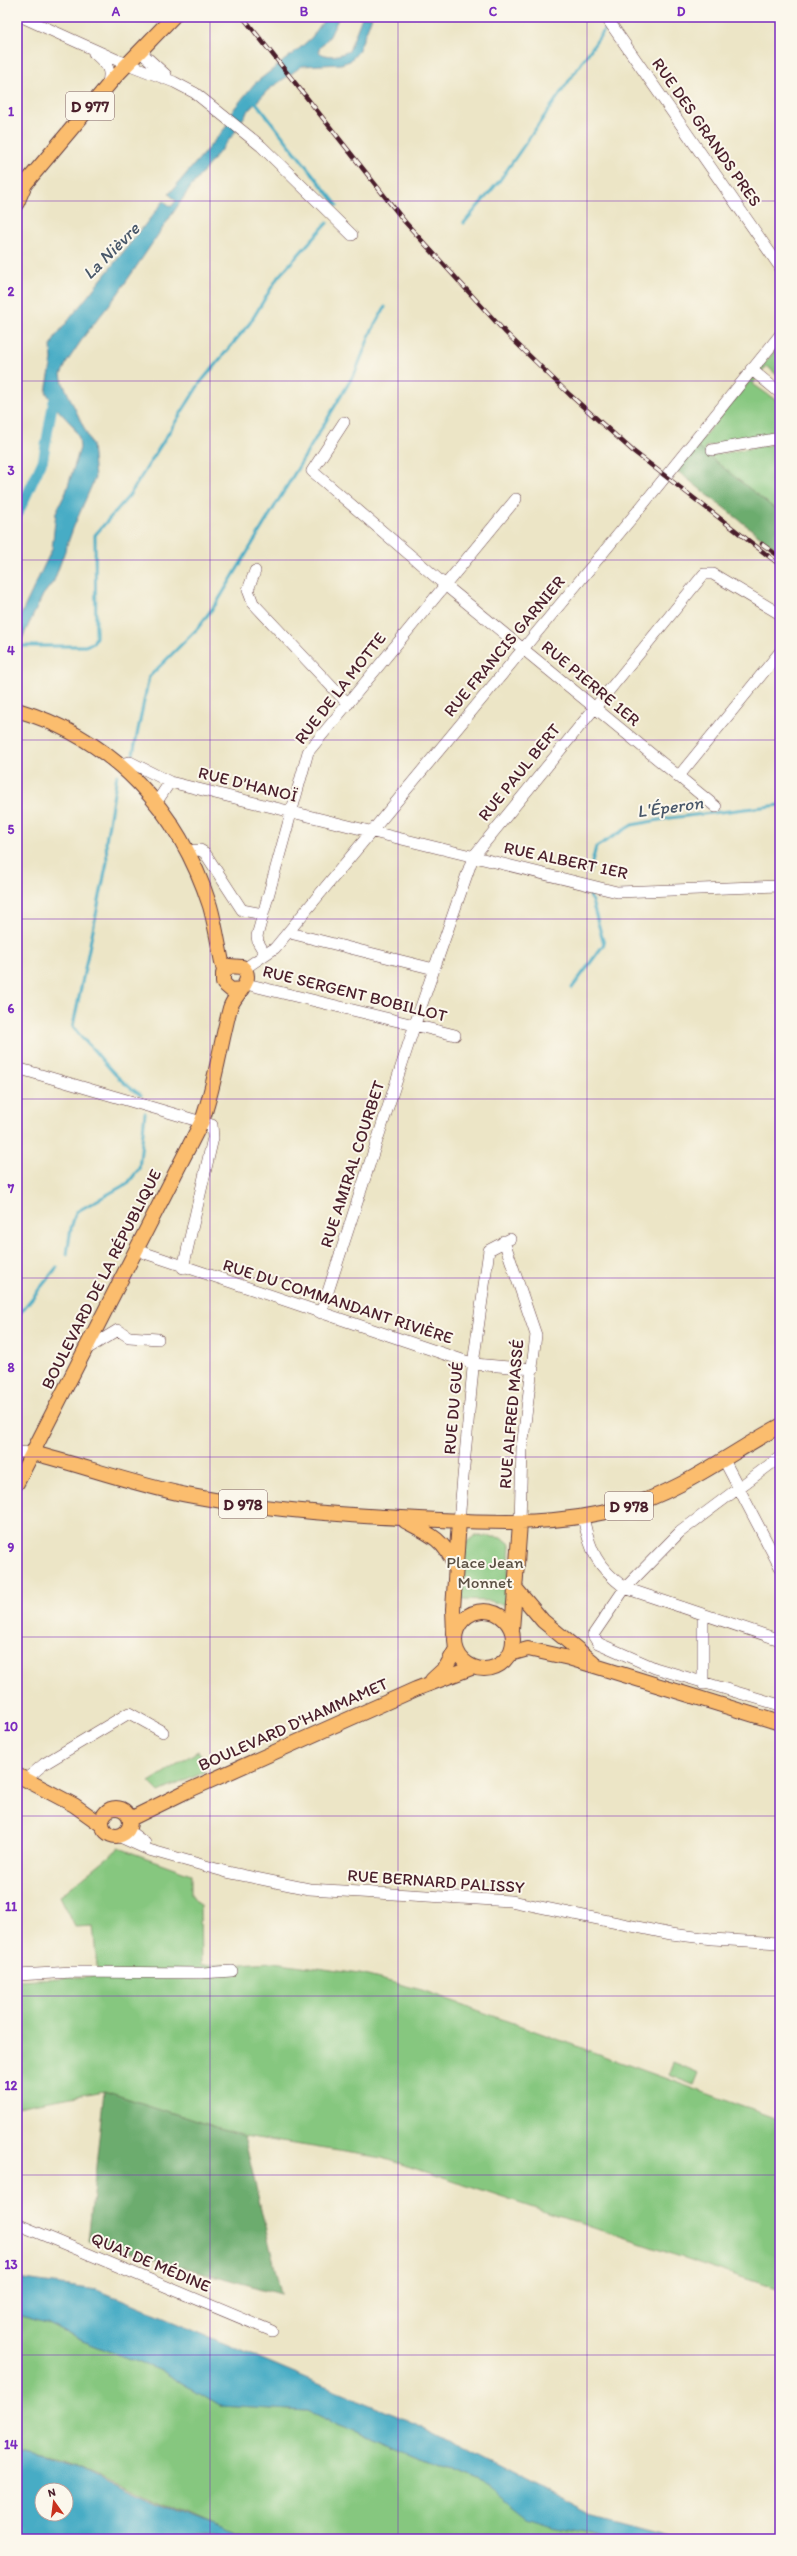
<svg xmlns="http://www.w3.org/2000/svg" width="797" height="2556" font-family="Itim,sans-serif">
<style>
.green{fill:#86c77f;stroke:#687355}
.forest{fill:#6cac6e;stroke:#5b664c}
.water{fill:#46acc5;stroke:#486678;fill-rule:evenodd}
.lines{fill:none;stroke-linecap:round;stroke-linejoin:round}
.stream{stroke:#46acc5;stroke-width:3}
.canal{stroke:#46acc5;stroke-width:10}
.minor-casing{stroke:#623d42;stroke-width:12}
.major-casing{stroke:#623d42;stroke-width:16}
.minor{stroke:#fff;stroke-width:11}
.major{stroke:#fbbd6e;stroke-width:14}
.rail-casing{stroke:#4a1f2b;stroke-width:4.5}
.rail{stroke:#fbf7ec;stroke-width:3;stroke-dasharray:9;stroke-linecap:butt}
.grid{fill:none;stroke:#7b2cbf;stroke-width:1;stroke-opacity:0.55}
.labels{text-anchor:middle;dominant-baseline:central;stroke-width:4;stroke-linejoin:round;paint-order:stroke}
.shield{fill:#fbf7ec;stroke:#7f6065;stroke-width:1}
.shield-label{font-size:16px;font-weight:bold;fill:#4a1f2b}
.street-label{font-size:17px;fill:#4a1f2b;stroke:#fbf7ec}
.park-label{font-size:17px;fill:#5c5144;stroke:#fbf7ec}
.water-label{font-size:18px;font-style:italic;fill:#485769;stroke:#fbf7ec}
.neatline{fill:none;stroke:#7b2cbf;stroke-width:1.5}
.grid-label{font-size:13px;text-anchor:middle;font-weight:bold;fill:#7b2cbf}
</style>
<rect width="100%" height="100%" fill="#fbf7ec"/>
<filter id="ink" filterUnits="userSpaceOnUse"><feTurbulence type="fractalNoise" baseFrequency=".025" numOctaves="2"/><feDisplacementMap in="SourceGraphic" scale="8" xChannelSelector="R" yChannelSelector="G"/><feConvolveMatrix kernelMatrix="1 2 1 2 8 2 1 2 1" color-interpolation-filters="sRGB"/></filter>
<filter id="wash" filterUnits="userSpaceOnUse"><feTurbulence type="fractalNoise" baseFrequency=".012" numOctaves="4" result="noise"/><feDisplacementMap in="SourceGraphic" scale="16" xChannelSelector="R" yChannelSelector="G"/><feGaussianBlur stdDeviation="0.9" result="paint"/><feColorMatrix in="noise" values="0 0 0 0 0 0 0 0 0 0 0 0 0 0 0 0 0 1.4 0 .05"/><feComposite in="paint" operator="in"/></filter>
<g filter="url(#wash)">
<rect width="100%" height="100%" fill="#ece5c6"/>
<!-- green -->
<path class="green" d="M780 344V378L767 366 762 372 760 369Z
M753 377 756 379 753 384 780 403V433L705 447 708 456 780 443V513L696 446Z
M476 1535 503 1538 510 1544 506 1606 490 1601 461 1600 465 1543Z
M198 1751C204 1759 208 1764 203 1773L159 1792 149 1782Z
M119 1848 191 1874V1894L200 1906 201 1966 273 1962 360 1974 422 1990 780 2120V2290L383 2158 244 2136 104 2091 17 2107V1980L98 1976 93 1926 75 1927 60 1896Z
M673 2062 699 2073 694 2085 668 2075Z
M17 2315 47 2323 80 2340 161 2371 220 2406 308 2411 340 2426 387 2443 481 2482 552 2526 593 2533 609 2539H245C188 2520 136 2488 80 2466 63 2459 43 2456 24 2451L17 2452Z"/>
<!-- forest -->
<path class="forest" d="M696 446 780 513V552L676 470Z
M104 2091 244 2136 281 2294 88 2241Z"/>
<!-- water -->
<path class="water" d="M326 17H339L330 36 319 49V52C328 59 340 55 349 51L362 17H372L358 52 350 61 341 64 302 66 268 90 247 112 233 135 190 188 117 295 85 335 67 362 61 375 63 383 92 445 95 478 74 526 54 581 43 595 17 649V623L52 549 56 512 66 492 80 448 79 438 73 426 56 408 46 392 52 360 51 346 55 337 164 201 171 207 176 201 169 194 226 127 233 110 254 84 300 48 312 37Z
M17 2279 97 2290 414 2423 589 2514 683 2539H609L593 2533 552 2526 527 2518 481 2482 387 2443 340 2426 308 2411 220 2406 161 2371 80 2340 47 2323 17 2315Z
M24 2451 79 2466 192 2519 245 2539H17V2452ZM42 2490H66V2514H42Z"/>
<g class="lines">
<!-- stream -->
<path class="stream" d="M254 100 337 205
M464 223 500 180 605 29
M17 646H85L93 643 96 637 95 535 129 496 200 383 250 323 278 277 327 223
M133 754 149 677 197 629 218 601 356 371 371 332 385 307
M117 775 106 841 107 862 73 1026C78 1035 84 1040 91 1047 108 1066 119 1082 141 1095
M589 874 596 847 632 825 670 818 780 805
M572 988 604 944 589 891
M67 1254 71 1228 76 1212 128 1183 139 1169 145 1113
M17 1317 57 1267"/>
<!-- canal -->
<path class="canal" d="M17 516 43 460 53 403 57 394"/>
</g>
</g>
<g filter="url(#ink)">
<g class="lines">
<defs>
<path id="minor" d="M22 17 117 60 174 82 195 93 261 146 352 235
M606 17 780 267
M145 45 144 55 166 75
M94 53C106 64 113 69 107 85
M751 369 780 393
M344 422 312 471 445 585 716 807
M712 450 780 438
M255 571 248 590 253 603 348 704
M120 764 130 762 170 782 617 892 780 886
M678 777 780 652
M156 803 170 782
M187 851 200 850 205 853 242 910 263 914
M289 931 294 934 434 969
M265 954 258 942 257 936 308 752 516 499
M244 969 275 948 289 931 641 507 780 335
M246 984 455 1035
M17 1068 212 1125 213 1138 183 1268
M504 1241 536 1335 522 1448 520 1523
M136 1250 474 1364 533 1369
M321 1313 415 1024 473 857 704 574H713L780 614
M85 1350 118 1330 129 1337 158 1339
M17 1452 33 1453
M780 1457 680 1532 625 1588 593 1635 598 1643 655 1668 780 1705
M723 1458 780 1567
M583 1517C590 1551 597 1567 625 1588L780 1640
M459 1521 474 1357 489 1250 510 1239
M703 1616V1684
M26 1779 44 1764 129 1713 163 1732
M128 1830 145 1843
M118 1836 149 1850 227 1872 309 1889 511 1901 671 1934 712 1939 780 1943
M17 1975 73 1972 202 1973 232 1971
M17 2224 272 2331"/>
<path id="major" d="M17 203 25 184 115 77 173 17
M17 710C114 739 179 810 210 906 216 927 219 950 224 971
M33 1453C84 1466 136 1485 187 1495 270 1511 355 1516 439 1520 503 1523 563 1525 625 1507 680 1492 730 1453 780 1426
M17 1483 202 1121C215 1085 220 1046 230 1008 234 994 257 980 242 967L229 966 223 974V983L231 990 241 989
M405 1521C428 1533 445 1540 454 1565
M516 1589 543 1621 593 1662
M455 1640a29 29 0 1 1 58 0a29 29 0 1 1-58 0Z
M512 1630 520 1523
M454 1634 453 1609 459 1521
M510 1654 528 1649 569 1658 780 1723
M432 1680 446 1667 456 1649
M17 1775 74 1805 102 1825
M102 1822a14 14 0 1 1 28 0a14 14 0 1 1-28 0Z
M130 1819 185 1792 416 1689 474 1667"/>
</defs>
<!-- minor casing -->
<use href="#minor" class="minor-casing"/>
<!-- major casing -->
<use href="#major" class="major-casing"/>
<!-- minor -->
<use href="#minor" class="minor"/>
<!-- major -->
<use href="#major" class="major"/>
<defs>
<path id="rail" d="M243 17 405 222 506 333 570 395 633 451 780 565
M762 544 780 557"/>
</defs>
<!-- rail casing -->
<use href="#rail" class="rail-casing"/>
<!-- rail -->
<use href="#rail" class="rail"/>
</g>
</g>
<!-- grid -->
<path class="grid" d="M210 17V2539M398 17V2539M587 17V2539M17 201H780M17 381H780M17 560H780M17 740H780M17 919H780M17 1099H780M17 1278H780M17 1457H780M17 1637H780M17 1816H780M17 1996H780M17 2175H780M17 2355H780"/>
<g class="labels">
<!-- shield labels -->
<g class="shield">
<rect x="66" y="92" width="48" height="28" rx="3"/>
<rect x="219" y="1490" width="48" height="28" rx="3"/>
<rect x="605" y="1492" width="48" height="28" rx="3"/>
</g>
<g class="shield-label">
<text x="90" y="106">D 977</text>
<text x="243" y="1504">D 978</text>
<text x="629" y="1506">D 978</text>
</g>
<!-- street labels -->
<g class="street-label">
<text transform="translate(707 132) rotate(55)">RUE DES GRANDS PRES</text>
<text transform="translate(504 646) rotate(-50)">RUE FRANCIS GARNIER</text>
<text transform="translate(591 683) rotate(40)">RUE PIERRE 1ER</text>
<text transform="translate(340 688) rotate(-52)">RUE DE LA MOTTE</text>
<text transform="translate(519 772) rotate(-51)">RUE PAUL BERT</text>
<text transform="translate(248 784) rotate(14)">RUE D'HANOÏ</text>
<text transform="translate(566 860) rotate(12)">RUE ALBERT 1ER</text>
<text transform="translate(355 993) rotate(14)">RUE SERGENT BOBILLOT</text>
<text transform="translate(352 1164) rotate(-72)">RUE AMIRAL COURBET</text>
<text transform="translate(101 1279) rotate(-63)">BOULEVARD DE LA RÉPUBLIQUE</text>
<text transform="translate(338 1301) rotate(18)">RUE DU COMMANDANT RIVIÈRE</text>
<text transform="translate(453 1408) rotate(-85)">RUE DU GUÉ</text>
<text transform="translate(511 1414) rotate(-85)">RUE ALFRED MASSÉ</text>
<text transform="translate(293 1724) rotate(-24)">BOULEVARD D'HAMMAMET</text>
<text transform="translate(436 1881) rotate(4)">RUE BERNARD PALISSY</text>
<text transform="translate(151 2262) rotate(23)">QUAI DE MÉDINE</text>
</g>
<!-- park labels -->
<g class="park-label">
<text x="485" y="1562">Place Jean<tspan x="485" dy="20">Monnet</tspan></text>
</g>
<!-- water labels -->
<g class="water-label">
<text transform="translate(111 251) rotate(-45)">La Nièvre</text>
<text transform="translate(670 807) rotate(-8)">L'Éperon</text>
</g>
</g>
<!-- margin -->
<rect width="797" height="2556" fill="none" stroke="#fbf7ec" stroke-width="44"/>
<!-- north arrow -->
<g transform="translate(54 2502) rotate(346)"><circle r="19" fill="#fbf7ec" stroke="#b4a19f"/>
<path d="M0-3L7 15L0 10L-7 15Z" fill="#c8321e"/>
<text y="-6" font-size="11" font-weight="bold" text-anchor="middle" fill="#4a1f2b">N</text>
</g>
<rect x="22" y="22" width="753" height="2512" class="neatline"/>
<g class="grid-label">
<text x="116" y="16">A</text>
<text x="304" y="16">B</text>
<text x="493" y="16">C</text>
<text x="681" y="16">D</text>
<text x="11" y="116">1</text>
<text x="11" y="296">2</text>
<text x="11" y="475">3</text>
<text x="11" y="655">4</text>
<text x="11" y="834">5</text>
<text x="11" y="1013">6</text>
<text x="11" y="1193">7</text>
<text x="11" y="1372">8</text>
<text x="11" y="1552">9</text>
<text x="11" y="1731">10</text>
<text x="11" y="1911">11</text>
<text x="11" y="2090">12</text>
<text x="11" y="2269">13</text>
<text x="11" y="2449">14</text>
</g>
</svg>
